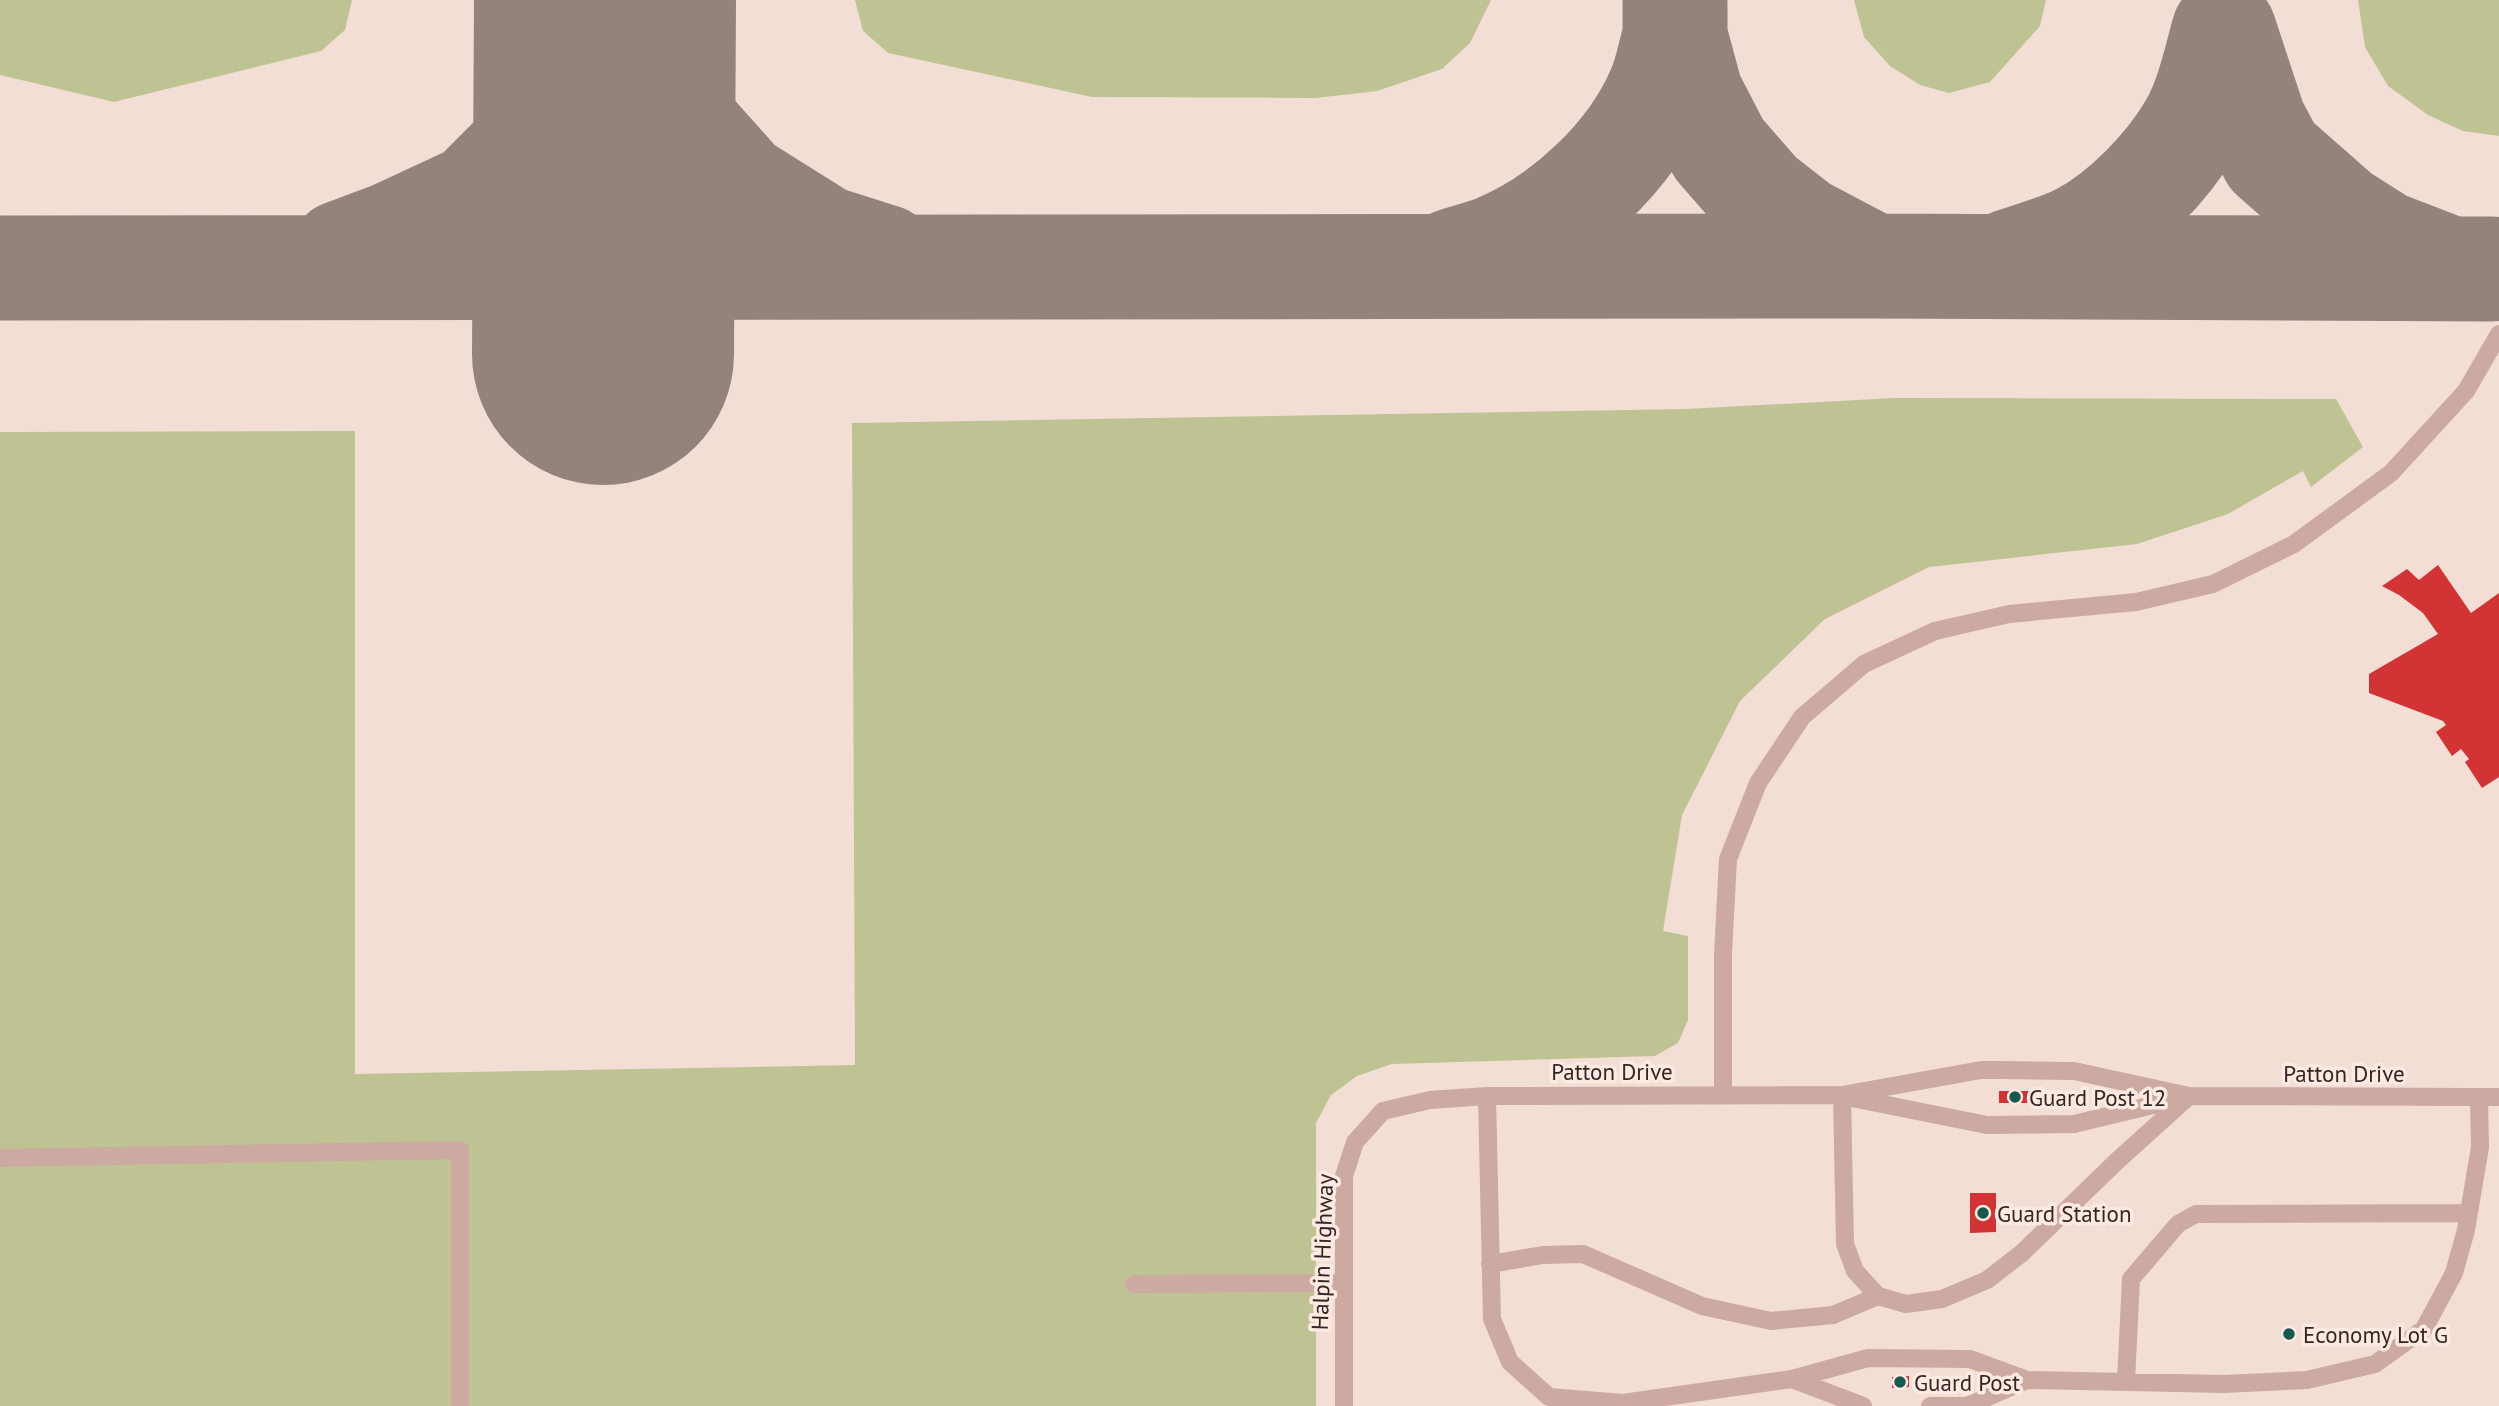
<svg xmlns="http://www.w3.org/2000/svg" width="2499" height="1406" font-family="'PT Sans',sans-serif">
<style>
.green{fill:#bfc394}
.lines{fill:none;stroke-linecap:round;stroke-linejoin:round}
.taxiway{stroke:#94827c;stroke-width:105}
.runway{stroke:#94827c;stroke-width:262}
.building{fill:#d23436}
.lane{stroke:#cca9a1;stroke-width:18}
.street{stroke:#cca9a1;stroke-width:18}
.poi-dot{fill:#165a4e;stroke:#fbe9e2;stroke-width:2.5}
.labels{text-anchor:middle;dominant-baseline:central;stroke-width:7;stroke-linejoin:round;paint-order:stroke}
.street-label{font-size:23px;fill:#352524;stroke:#fbe9e2}
.poi-label{font-size:23px;fill:#352524;stroke:#fbe9e2;text-anchor:start}
</style>
<rect width="100%" height="100%" fill="#f3ded5"/>
<!-- green -->
<path class="green" d="M0 0H352L345 30 321 51 114 102 0 75Z
M855 0H1491L1470 43 1442 69 1377 91 1316 98 1092 97 888 53 863 31Z
M1854 0H2046L2040 26 1990 82 1949 93 1920 85 1890 66 1864 37Z
M2358 0H2499V136L2463 131 2428 115 2388 86 2365 47Z
M1894 398 2336 399 2363 447 2311 487 2303 471 2228 514 2137 544 1929 567 1825 619 1740 701 1682 815 1663 931 1688 936V1020L1678 1043 1655 1056 1392 1064 1357 1076 1331 1095 1316 1123V1406H0V432L355 431V1074L855 1065 852 423 1686 409Z"/>
<g class="lines">
<!-- taxiway -->
<path class="taxiway" d="M614 0 655 90 741 186 824 238 884 257
M1675 4V36L1691 95 1719 149 1760 196 1801 228 1873 266
M342 253 390 235 474 196 557 113 598 0
M1453 261C1467 256 1481 253 1494 248 1563 220 1631 157 1660 88 1667 72 1670 53 1675 36
M2009 262C2032 254 2059 247 2080 236 2122 214 2167 168 2191 127 2208 98 2215 63 2224 31L2254 122 2272 156 2339 215 2383 243 2440 265
M0 268 1873 266 2492 269"/>
<!-- runway -->
<path class="runway" d="M603 354 605 0"/>
</g>
<!-- building -->
<path class="building" d="M2438 565 2471 613 2499 593V777L2482 788 2465 762 2469 759 2461 749 2452 756 2436 732 2446 725 2443 721 2369 693V674L2438 634 2423 613 2399 595 2382 586 2407 569 2419 580Z
M1999 1091H2031V1103H1999Z
M1970 1193H1996V1232L1970 1233Z
M1909 1376V1387L1892 1388V1377Z"/>
<g class="lines">
<!-- lane -->
<path class="lane" d="M1723 1095V954L1728 859 1758 783 1802 717 1864 664 1935 631 2009 614 2136 602 2213 584 2294 544 2391 473 2466 391 2499 334
M1842 1095 1845 1244 1855 1271 1878 1296 1906 1304 1942 1299 1987 1280 2022 1253 2117 1161 2189 1096
M1852 1098 1987 1125 2074 1124 2182 1098
M0 1158 460 1150V1406
M1490 1264 1543 1255 1583 1254 1702 1306 1771 1321 1833 1315 1878 1296
M1134 1284 1344 1283
M1792 1379 1863 1406
M2126 1381 2131 1279 2178 1224 2196 1214 2469 1213
M1344 1406V1176L1355 1142 1383 1111 1430 1100 1487 1096 1842 1095 1981 1070H2000L2074 1071 2189 1096 2479 1097 2480 1147 2466 1230 2454 1273 2424 1329 2375 1364 2307 1380 2224 1384 2027 1380 1970 1359 1868 1358 1792 1379 1623 1403 1549 1397 1510 1362 1492 1319 1487 1096
M1930 1406H1967L2027 1380"/>
<!-- street -->
<path class="street" d="M2479 1097H2499"/>
</g>
<!-- markers -->
<g class="poi-dot">
<circle cx="2015" cy="1097" r="7"/>
<circle cx="1983" cy="1213" r="7"/>
<circle cx="2289" cy="1334" r="7"/>
<circle cx="1900" cy="1382" r="7"/>
</g>
<g class="labels">
<!-- street labels -->
<g class="street-label">
<text x="1612" y="1071">Patton Drive</text>
<text x="2344" y="1073">Patton Drive</text>
<text transform="translate(1322 1252) rotate(-88)">Halpin Highway</text>
</g>
<!-- poi labels -->
<g class="poi-label">
<text x="2029" y="1097">Guard Post 12</text>
<text x="1997" y="1213">Guard Station</text>
<text x="2303" y="1334">Economy Lot G</text>
<text x="1914" y="1382">Guard Post</text>
</g>
</g>
</svg>
